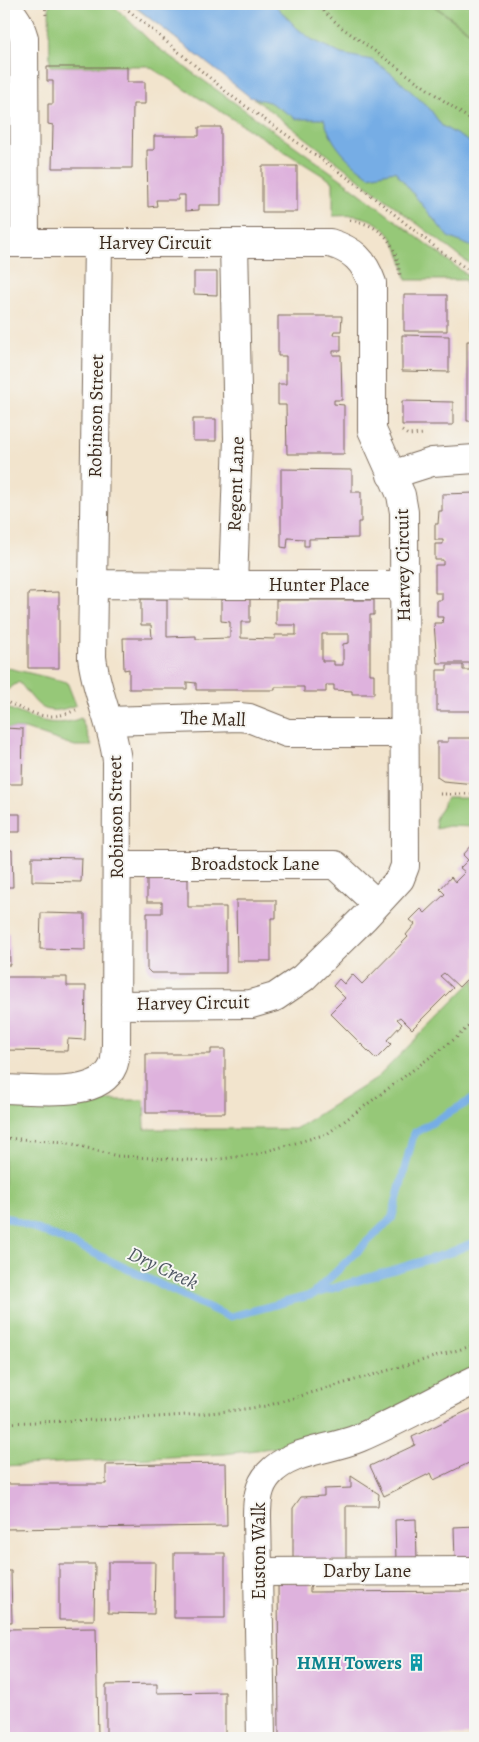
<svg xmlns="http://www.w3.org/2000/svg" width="479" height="1742" font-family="Alegreya,serif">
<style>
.green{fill:#96c878;stroke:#68794b}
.water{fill:#76ade5;stroke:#586c82}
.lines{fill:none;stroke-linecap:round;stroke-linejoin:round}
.stream{stroke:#76ade5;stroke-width:8}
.building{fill:#deb2dd;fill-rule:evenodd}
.street-casing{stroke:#7b6b5b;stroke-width:30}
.path{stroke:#7b6b5b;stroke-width:3;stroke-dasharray:1 4;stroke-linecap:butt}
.street{stroke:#fff;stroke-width:28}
.labels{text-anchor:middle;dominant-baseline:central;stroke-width:4;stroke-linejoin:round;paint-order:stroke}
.street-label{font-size:19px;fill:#3b2a1e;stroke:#f6f6f2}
.culture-label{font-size:19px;font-weight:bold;fill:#0d838f;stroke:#f6f6f2;text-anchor:end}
.water-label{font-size:20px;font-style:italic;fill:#505864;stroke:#f6f6f2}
</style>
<rect width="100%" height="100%" fill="#f6f6f2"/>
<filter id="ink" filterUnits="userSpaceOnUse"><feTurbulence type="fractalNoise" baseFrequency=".02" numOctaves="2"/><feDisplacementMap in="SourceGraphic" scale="10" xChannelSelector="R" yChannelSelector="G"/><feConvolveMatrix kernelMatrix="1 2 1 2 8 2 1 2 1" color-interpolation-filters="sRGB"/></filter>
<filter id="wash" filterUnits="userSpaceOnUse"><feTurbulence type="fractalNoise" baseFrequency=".0096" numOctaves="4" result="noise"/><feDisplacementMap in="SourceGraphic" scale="20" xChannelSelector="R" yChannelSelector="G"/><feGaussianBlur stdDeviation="1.12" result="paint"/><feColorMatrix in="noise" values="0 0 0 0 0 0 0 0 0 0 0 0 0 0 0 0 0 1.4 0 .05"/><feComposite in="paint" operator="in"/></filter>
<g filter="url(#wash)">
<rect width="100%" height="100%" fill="#f2e4cd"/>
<!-- green -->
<path class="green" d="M49 4H112L154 45 341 179 475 281V332H467L466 280H406C401 250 391 222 357 216 350 215 341 216 333 216V182L148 66H50Z
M131 4H431L475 36V268Z
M432 4H475V35Z
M4 667 67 682 76 705C42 718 40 707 19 682L4 692Z
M4 707C31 717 52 730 81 718L92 746H75L25 729 4 728Z
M447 797H475V827L448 826 436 829 435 819Z
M475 979V1372L343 1435 295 1445 224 1454 4 1466V1100H144L145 1129H295L378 1077Z"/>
<!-- water -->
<path class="water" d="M132 4H274L297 28 311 39 341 54 372 60 392 74 430 109 442 126 475 145V248L448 237 395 171 369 176C347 160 332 146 324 119H297L269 102 250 97Z"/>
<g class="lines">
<!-- stream -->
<path class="stream" d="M4 1216 83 1248 229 1317 312 1295 392 1218 414 1133 475 1098
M314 1294 449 1253 475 1242"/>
</g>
<g id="blocks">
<!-- building -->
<path class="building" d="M47 67H127V82H145V104H133L132 168H52L53 125 48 124V104H53V81H47Z
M199 127H221V205H199V210L185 211V195H178V200H156L157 206 148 207 147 150H154V136H199Z
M262 166H297V212H262Z
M194 272H217V295L194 294Z
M404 295H447V331H404Z
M278 316H342L341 331H334L333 335H341V351H333V355H341L342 400H334V404L344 405V454H287L286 405H278V384H286V356H278Z
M402 335 449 336V372L402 371Z
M467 341H475V421H467Z
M402 401 453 402V425H402Z
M193 419H216V441H193Z
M281 469 352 470V492H361V522H358V538L309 539V546H304V539L288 538 287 548 281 547Z
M475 493V663H437L434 623H442L443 617H437V600H442V593H435V565H443V560H435V544H443V540H435V524H438L439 511H442V494Z
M59 592V668H28V593Z
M141 599H167V637L196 636V639L230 638V622L221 621V599H250V622H241V638L275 639V635H296V625H276V600H374V615H370V674H374V694H352V691L334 690V685H326V692H304V687H275V690H196V683L187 682V689H129V669L124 670 123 638H152L151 625H141ZM322 634H349V643L343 644V665H334V661H322Z
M447 665H463V670H470V665H475V711H437V670H447Z
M4 728 23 729 22 784H4Z
M448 738H475V784L443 781 437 777V742H448Z
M4 814H20V832H4Z
M475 842V971L459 987 444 973 440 976 453 988 412 1029 400 1017 397 1019 402 1024 387 1040 391 1044 376 1059 330 1013 345 998 333 986 339 979 344 984 352 974 362 984 408 937 406 935 415 924 410 920 421 909 425 913 445 894 440 889 451 877 455 882 465 872 460 868 468 860 463 855Z
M4 850H12L13 887H4Z
M32 857 82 858 81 882 32 881Z
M147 879H188V907H226V973H151L147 969V913H162V902H147Z
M236 900H276V918H271V961H237Z
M41 913 85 914V950L40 949Z
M4 932 9 933 10 965H4Z
M4 977H67V986H86L85 1040 68 1039 67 1051 4 1050Z
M211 1049H225V1113H146V1054H211Z
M475 1407V1460L434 1480 431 1473 384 1496 370 1466 415 1445 412 1437Z
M226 1463 227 1526 4 1529V1484H106V1465Z
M351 1476 379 1494 378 1506H346V1561H293V1508L301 1497 324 1496V1489L351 1488Z
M416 1519 417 1560 396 1561 395 1520Z
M475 1526V1562H455L454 1527Z
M174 1553H225V1618H174Z
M108 1562H155L154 1614 108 1613Z
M59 1564H95L94 1620H59Z
M4 1571H11L12 1622H4Z
M278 1582H310V1592L475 1591V1735L279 1738Z
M96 1628 98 1737 4 1738V1629Z
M157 1684V1693L225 1692V1737L106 1738V1685Z"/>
</g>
</g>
<g filter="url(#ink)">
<use href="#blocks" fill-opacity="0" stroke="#7b6b5b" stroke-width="1"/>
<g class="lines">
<defs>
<path id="street" d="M4 7C16 15 20 25 24 38L25 243
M4 243H330C353 250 364 260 372 283V430L401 495 404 512 405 866 400 879 364 918 303 978 275 997 251 1004 116 1005
M391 475 432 462 475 459
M93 584 233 585 238 438 234 243
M233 585H404
M108 721 239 717 249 718 287 733H405
M117 865H335L377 904
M4 1089C34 1089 99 1100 113 1066 116 1060 115 1052 116 1046L117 761C113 725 96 693 92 657L98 243
M258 1572 475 1571
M261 1738 257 1517C257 1501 258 1486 269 1474 290 1450 331 1450 359 1438 399 1421 437 1399 475 1380"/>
</defs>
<!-- street casing -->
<use href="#street" class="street-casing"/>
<!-- path -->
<path class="path" d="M45 4 46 15
M121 4 234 98 358 185 440 251 475 274
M316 4 341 27 475 123
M350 220C384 226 396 242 400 276
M402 431 408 435 425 434
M4 701C32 713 46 723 76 710
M440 794H475
M4 1138 65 1142 117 1156 206 1161 257 1154 327 1134 456 1038 475 1020
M4 1423C91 1420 179 1419 266 1406L475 1345"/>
<!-- street -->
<use href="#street" class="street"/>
</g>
</g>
<!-- icons -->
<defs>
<symbol id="building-bare" viewBox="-9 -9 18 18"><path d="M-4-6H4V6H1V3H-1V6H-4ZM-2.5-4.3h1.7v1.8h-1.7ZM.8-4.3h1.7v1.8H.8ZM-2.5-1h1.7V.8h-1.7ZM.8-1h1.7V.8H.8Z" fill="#0f9aa8" stroke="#f6f6f2" stroke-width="2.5" paint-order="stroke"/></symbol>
</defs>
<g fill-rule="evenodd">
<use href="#building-bare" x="404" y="1650" width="25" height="25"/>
</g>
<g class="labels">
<!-- street labels -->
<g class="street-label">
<text x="155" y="243">Harvey Circuit</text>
<text transform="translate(96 416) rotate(-89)">Robinson Street</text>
<text transform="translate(236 484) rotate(-88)">Regent Lane</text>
<text transform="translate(403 565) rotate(-91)">Harvey Circuit</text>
<text x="319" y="585">Hunter Place</text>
<text transform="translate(213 719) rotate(2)">The Mall</text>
<text transform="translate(116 817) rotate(-91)">Robinson Street</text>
<text x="255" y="864">Broadstock Lane</text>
<text transform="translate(193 1003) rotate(-1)">Harvey Circuit</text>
<text transform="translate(259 1551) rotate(-90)">Euston Walk</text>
<text x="367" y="1571">Darby Lane</text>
</g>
<!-- culture labels -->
<g class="culture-label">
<text x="402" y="1663">HMH Towers</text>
</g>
<!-- water labels -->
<g class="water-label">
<text transform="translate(163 1268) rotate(25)">Dry Creek</text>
</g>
</g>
<!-- margin -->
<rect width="479" height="1742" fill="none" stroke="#f6f6f2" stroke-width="20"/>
</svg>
